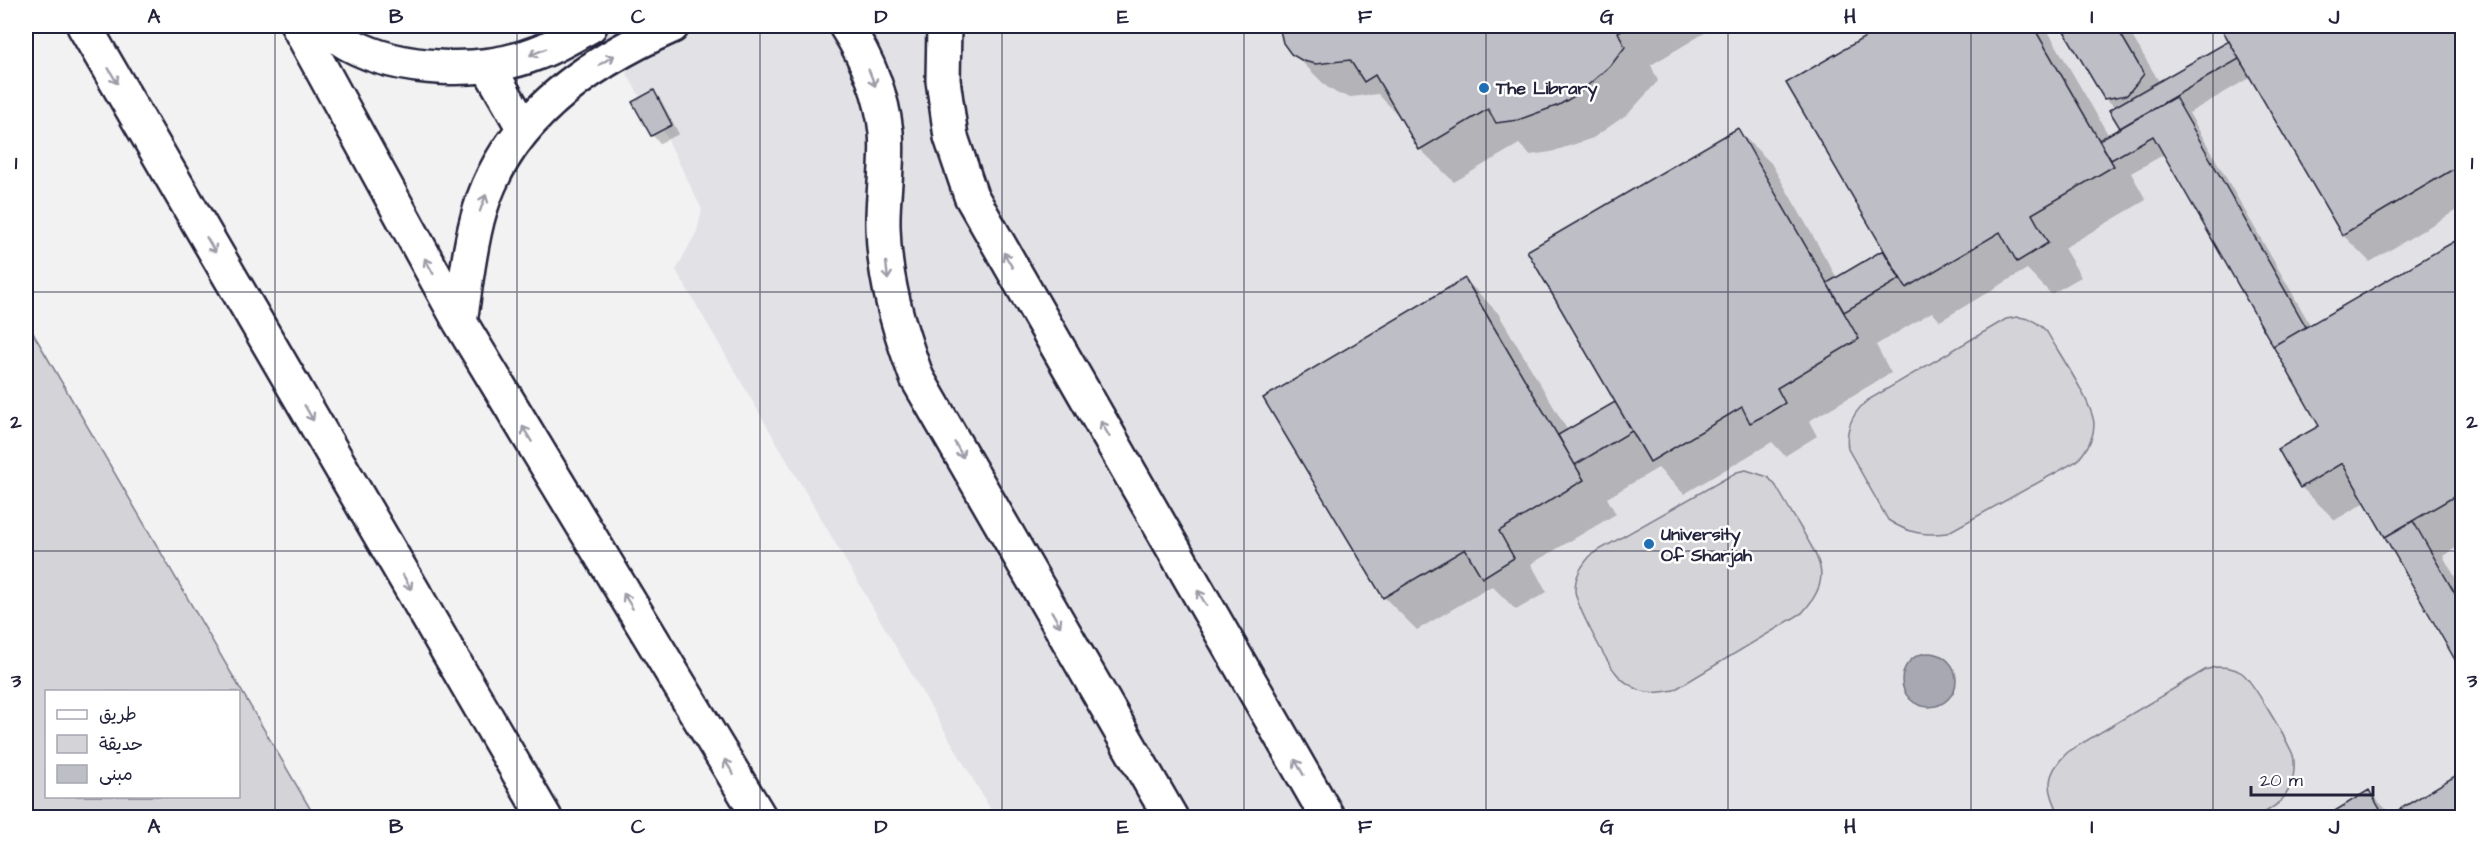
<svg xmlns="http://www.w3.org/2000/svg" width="2488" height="843" font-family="'Architects Daughter','Playpen Sans Arabic',sans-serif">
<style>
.built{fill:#e2e2e6}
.green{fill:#d3d3d8;stroke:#7a7a8a;stroke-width:1.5;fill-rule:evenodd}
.water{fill:#a8a8b2;stroke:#727282;stroke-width:1.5}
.shadow{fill:#0003}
.building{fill:#bebec6;stroke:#22223b;stroke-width:1.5}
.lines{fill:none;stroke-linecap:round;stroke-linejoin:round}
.street-casing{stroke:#22223b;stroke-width:38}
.secondary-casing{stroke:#22223b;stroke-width:38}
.street{stroke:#fff;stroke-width:33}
.secondary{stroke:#fff;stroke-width:33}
.oneway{stroke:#9c9ca7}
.grid{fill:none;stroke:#22223b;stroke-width:1.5;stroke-opacity:0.55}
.poi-dot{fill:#1f6fb2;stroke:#fff;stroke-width:2}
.labels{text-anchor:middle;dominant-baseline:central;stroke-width:5;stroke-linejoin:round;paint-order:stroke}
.poi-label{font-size:18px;font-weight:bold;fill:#22223b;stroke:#fff;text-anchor:start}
.neatline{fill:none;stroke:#22223b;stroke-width:2}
.grid-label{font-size:20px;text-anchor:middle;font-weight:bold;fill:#22223b}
</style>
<rect width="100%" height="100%" fill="#f2f2f3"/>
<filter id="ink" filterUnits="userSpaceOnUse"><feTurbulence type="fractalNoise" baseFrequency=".0167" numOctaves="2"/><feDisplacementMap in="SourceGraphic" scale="12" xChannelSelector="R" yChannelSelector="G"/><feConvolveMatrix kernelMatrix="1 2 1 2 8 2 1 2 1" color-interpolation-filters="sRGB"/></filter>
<g filter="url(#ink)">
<!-- built -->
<path class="built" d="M600 26H2462V817H995L676 270 697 231 702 210 663 130 651 136 632 102 640 97Z"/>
<!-- green -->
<path class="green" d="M2017 317C2030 318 2038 322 2047 332 2058 352 2093 403 2094 424 2094 439 2086 451 2077 461L1947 533C1924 536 1908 533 1888 520L1848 449C1845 429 1852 413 1868 400L2006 319Z
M26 321 315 817H26ZM46 692H238V796H46Z
M1746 470 1768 477 1776 486C1784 500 1793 515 1802 530 1822 564 1832 580 1802 613L1674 690C1659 693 1644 695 1630 685 1625 682 1619 677 1616 673 1606 661 1575 604 1575 590 1575 575 1582 565 1592 554L1737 472Z
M2215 667C2225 667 2233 667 2242 673 2252 680 2288 742 2293 755 2295 761 2294 771 2293 778 2288 799 2275 807 2257 817H2061C2046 789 2044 774 2069 751L2205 670Z"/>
<!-- water -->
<path class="water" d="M1902 680a27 27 0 1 1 54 0a27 27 0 1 1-54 0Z"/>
<!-- shadow -->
<path class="shadow" d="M1280 26H1712L1713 28 1651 65 1658 81 1629 113 1593 138 1551 152 1530 155 1519 144 1454 182 1420 149 1398 115 1378 94 1351 97 1338 94 1327 87 1293 53Z
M1887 26H2045L2109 136 2122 129 2111 111 2116 108 2105 98 2063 26H2126L2160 83 2231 42 2221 26H2462V207L2370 262 2343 235 2251 77 2189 113 2311 326 2462 238V544L2443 556 2462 589V667L2366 502 2335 520 2301 487 2321 426 2165 154 2131 173 2146 200 2064 248 2081 277 2051 294 2027 269 1940 321 1932 312 1876 345 1891 373 1809 421 1817 436 1785 456 1772 442 1684 494 1658 468 1607 498 1616 514 1531 564 1547 592 1516 610 1492 586 1417 630 1384 597 1465 279 1498 313 1568 431 1617 402 1737 130 1771 163 1837 278 1885 250 1788 83Z
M654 92 661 100 679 134 660 143 652 135 634 103Z
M2462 764V818H2337L2369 792 2392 815 2462 774 2458 767Z"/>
<!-- building -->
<path class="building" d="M1279 26H1629L1618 32 1625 47 1612 64 1578 94 1559 105 1518 120 1496 123 1488 109 1419 150 1375 75 1364 82 1350 60 1316 64 1303 61 1291 54 1283 43Z
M1884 26H2033L2114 166 2032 214 2048 243 2017 262 2000 232 1906 288 1786 83Z
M2061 26H2116L2144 74 2127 95 2104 99Z
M2220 26H2462V164L2342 235Z
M2229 41 2239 59 2120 128 2109 110Z
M654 90 672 125 651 136 632 102Z
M2175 97 2306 327 2273 346 2153 136 2111 160 2099 140Z
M1738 128 1859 339 1777 388 1785 403 1767 414 1750 423 1742 407 1650 462 1527 251Z
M2462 237V492L2385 537 2342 463 2300 488 2278 449 2319 426 2273 346Z
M1883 250 1900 279 1844 312 1827 283Z
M1465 278 1584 480 1499 531 1514 558 1482 578 1465 549 1383 598 1263 398Z
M1615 402 1632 431 1575 465 1558 435Z
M2413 521 2462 606V672L2385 537Z
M2460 773 2462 779V818H2385Z
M2369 790 2385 818H2336L2333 812Z"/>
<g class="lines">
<defs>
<path id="street" d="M846 26C866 57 882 94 886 132 889 163 882 196 883 227 884 280 899 329 917 378L1171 818
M944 26 943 80 951 137 971 196 1328 818"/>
<path id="secondary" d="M84 26 545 818
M298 26 460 322 760 818
M322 26C331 31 340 39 349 44 401 72 482 75 537 53 556 46 573 35 590 26
M488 66 523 127
M460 322C466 285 469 246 480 210 507 119 590 62 672 26"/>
</defs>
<!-- street casing -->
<use href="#street" class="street-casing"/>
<!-- secondary casing -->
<use href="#secondary" class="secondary-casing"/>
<!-- street -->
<use href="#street" class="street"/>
<!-- secondary -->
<use href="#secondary" class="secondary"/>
</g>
<!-- one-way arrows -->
<defs><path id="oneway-shaft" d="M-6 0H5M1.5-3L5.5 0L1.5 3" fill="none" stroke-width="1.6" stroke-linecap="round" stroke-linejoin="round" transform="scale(1.5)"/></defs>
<g class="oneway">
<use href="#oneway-shaft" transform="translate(538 52) rotate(158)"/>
<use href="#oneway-shaft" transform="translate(607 60) rotate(-32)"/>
<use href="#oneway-shaft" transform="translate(113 76) rotate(60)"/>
<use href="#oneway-shaft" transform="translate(872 78) rotate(68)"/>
<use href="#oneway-shaft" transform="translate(483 203) rotate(-70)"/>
<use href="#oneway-shaft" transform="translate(211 245) rotate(60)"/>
<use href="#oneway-shaft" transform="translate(1008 260) rotate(-120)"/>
<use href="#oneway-shaft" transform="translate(429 266) rotate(-119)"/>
<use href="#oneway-shaft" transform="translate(887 271) rotate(84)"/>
<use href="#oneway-shaft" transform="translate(309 413) rotate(60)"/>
<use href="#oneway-shaft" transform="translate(1105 429) rotate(-120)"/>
<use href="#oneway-shaft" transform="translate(527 434) rotate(-121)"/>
<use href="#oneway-shaft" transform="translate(959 450) rotate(60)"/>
<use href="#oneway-shaft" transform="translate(407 582) rotate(60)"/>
<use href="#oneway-shaft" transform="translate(1202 598) rotate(-120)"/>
<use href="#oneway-shaft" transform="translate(628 601) rotate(-121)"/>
<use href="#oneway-shaft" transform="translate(1056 619) rotate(60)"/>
<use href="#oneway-shaft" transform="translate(729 767) rotate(-121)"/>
<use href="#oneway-shaft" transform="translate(1299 767) rotate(-120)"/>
</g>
</g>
<!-- grid -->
<path class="grid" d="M275 26V818M517 26V818M760 26V818M1002 26V818M1244 26V818M1486 26V818M1728 26V818M1971 26V818M2213 26V818M26 292H2462M26 551H2462"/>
<!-- markers -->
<g class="poi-dot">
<circle cx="1484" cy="88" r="6"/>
<circle cx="1649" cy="544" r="6"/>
</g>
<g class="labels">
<!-- poi labels -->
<g class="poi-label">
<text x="1496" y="88">The Library</text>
<text x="1661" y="534">University<tspan x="1661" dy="21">Of Sharjah</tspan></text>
</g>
</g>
<!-- margin -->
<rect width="2488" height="843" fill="none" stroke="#fff" stroke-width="66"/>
<!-- legend -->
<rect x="45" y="690" width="195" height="108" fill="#ffffff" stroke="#a7a7b1" stroke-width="1.5"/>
<rect x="57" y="710" width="30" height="9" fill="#ffffff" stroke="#a7a7b1" stroke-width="1.5"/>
<text x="99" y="720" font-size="18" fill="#22223b">طريق</text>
<rect x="57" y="735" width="30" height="18" fill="#d3d3d8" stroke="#a7a7b1" stroke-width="1.5"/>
<text x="99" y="750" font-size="18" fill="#22223b">حديقة</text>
<rect x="57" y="765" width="30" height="18" fill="#bebec6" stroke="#a7a7b1" stroke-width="1.5"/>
<text x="99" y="780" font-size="18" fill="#22223b">مبنى</text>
<!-- scale -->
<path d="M2251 786v9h122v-9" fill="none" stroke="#22223b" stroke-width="3"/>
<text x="2260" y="786" font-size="18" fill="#22223b" stroke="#ffffff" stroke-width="4.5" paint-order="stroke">20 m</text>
<rect x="33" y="33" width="2422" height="777" class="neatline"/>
<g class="grid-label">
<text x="154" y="23">A</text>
<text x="396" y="23">B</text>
<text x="638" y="23">C</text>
<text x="881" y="23">D</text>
<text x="1123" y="23">E</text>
<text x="1365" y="23">F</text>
<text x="1607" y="23">G</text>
<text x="1850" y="23">H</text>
<text x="2092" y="23">I</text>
<text x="2334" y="23">J</text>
<text x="16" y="169">1</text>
<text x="2472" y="169">1</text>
<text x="16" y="428">2</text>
<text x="2472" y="428">2</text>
<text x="16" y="687">3</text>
<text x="2472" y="687">3</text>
<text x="154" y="833">A</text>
<text x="396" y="833">B</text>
<text x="638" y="833">C</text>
<text x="881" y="833">D</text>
<text x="1123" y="833">E</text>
<text x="1365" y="833">F</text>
<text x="1607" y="833">G</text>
<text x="1850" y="833">H</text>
<text x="2092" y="833">I</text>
<text x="2334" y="833">J</text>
</g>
</svg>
